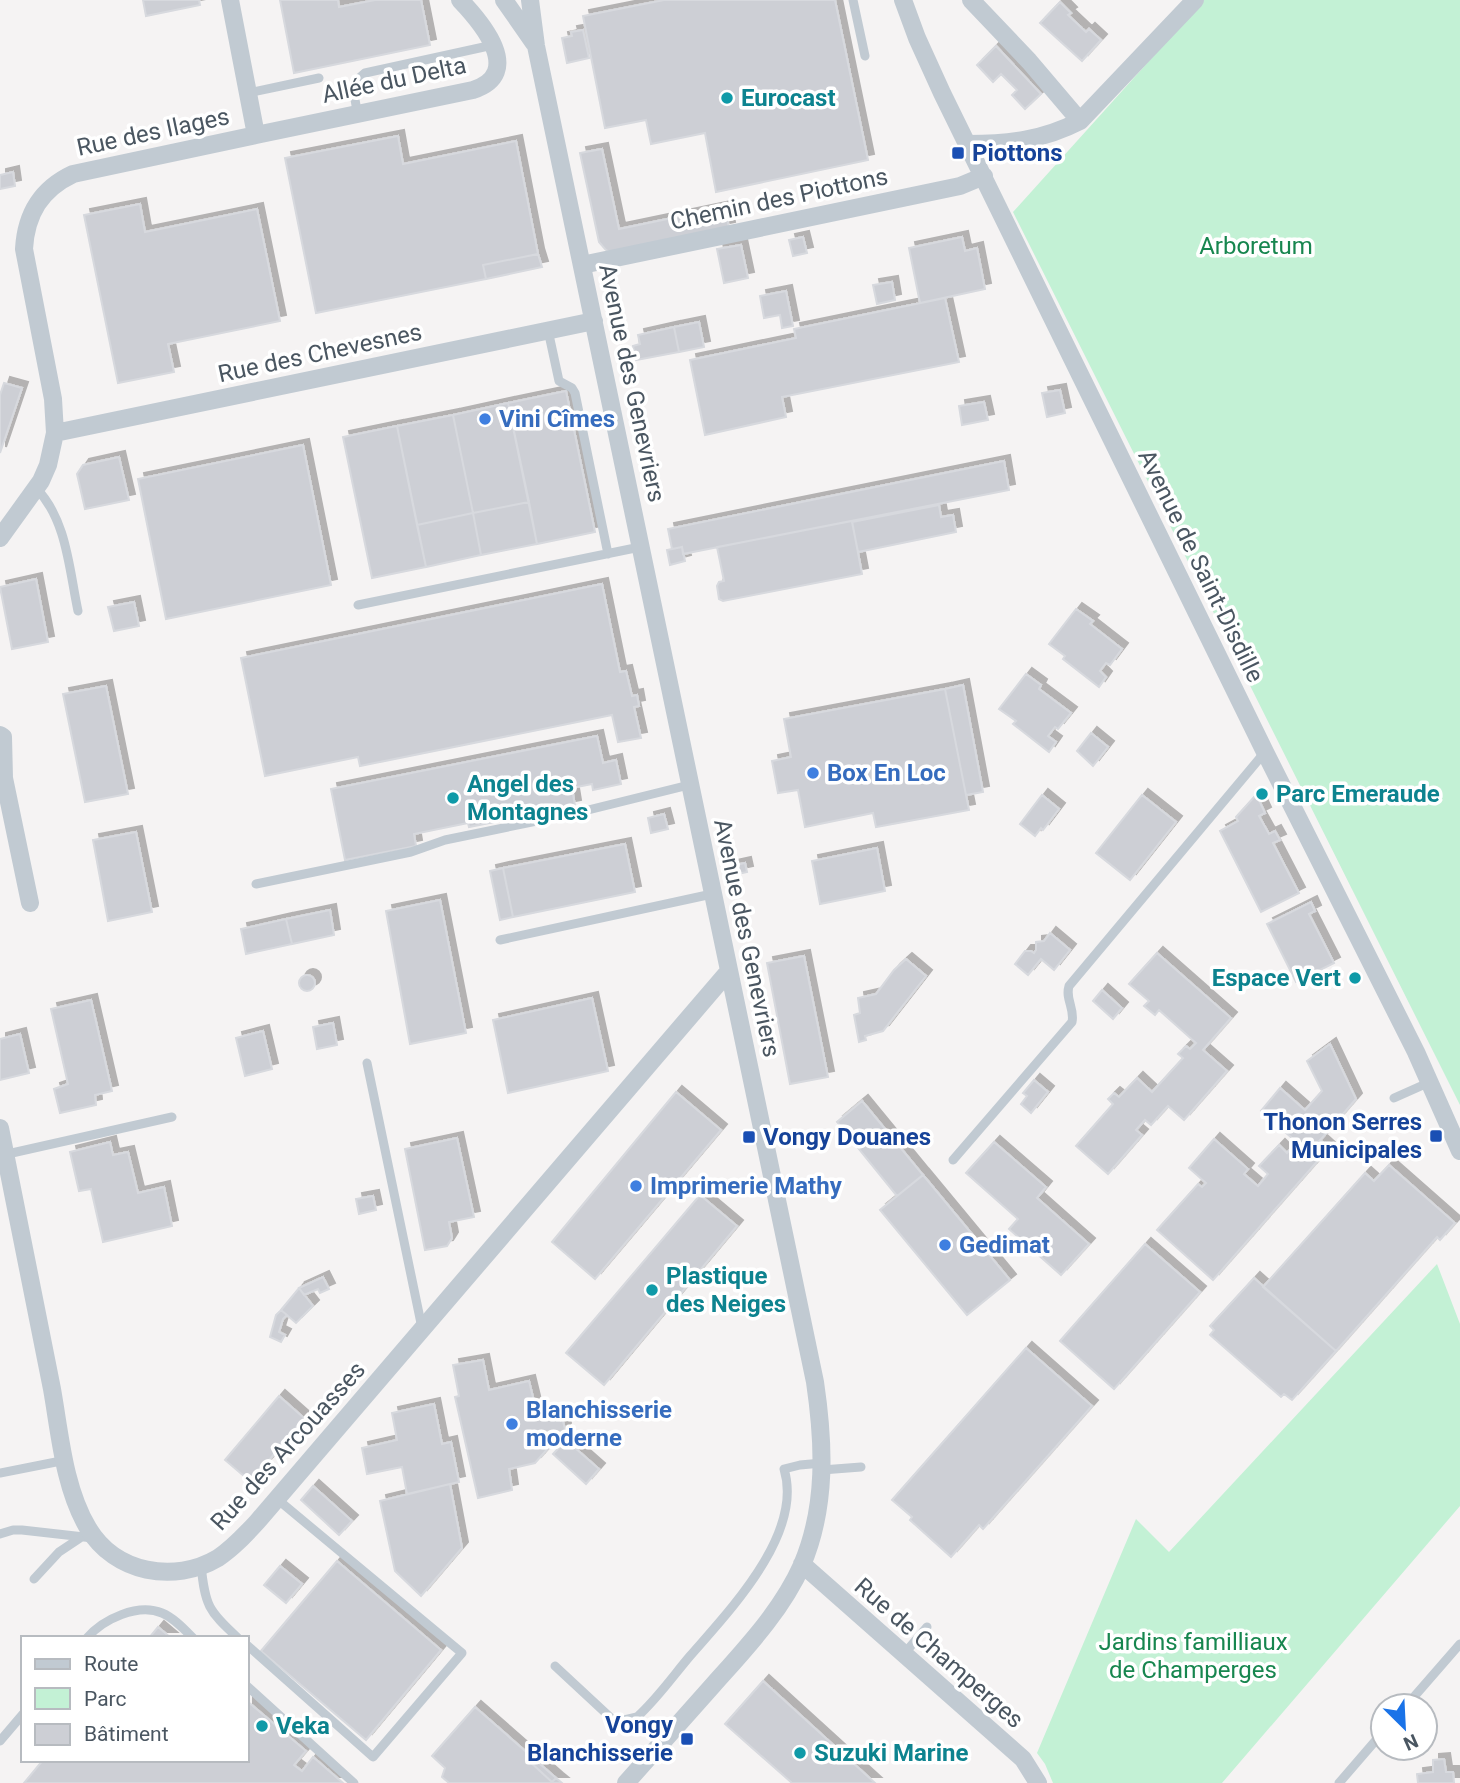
<svg xmlns="http://www.w3.org/2000/svg" width="1460" height="1783" font-family="Roboto,sans-serif">
<style>
.green{fill:#c3f1d5}
.building{fill:#cdcfd5;stroke:#d7d9de;stroke-width:2;filter:url(#shadow)}
.lines{fill:none;stroke-linecap:round;stroke-linejoin:round}
.service{stroke:#c1cad2;stroke-width:9}
.minor{stroke:#c1cad2;stroke-width:18}
.culture-dot{fill:#0f9aa8;stroke:#fff;stroke-width:2.5}
.transit-dot{fill:#1a4fb4;stroke:#fff;stroke-width:2.5}
.shop-dot{fill:#3f7fe0;stroke:#fff;stroke-width:2.5}
.labels{text-anchor:middle;dominant-baseline:central;stroke-width:7;stroke-linejoin:round;paint-order:stroke}
.street-label{font-size:24px;fill:#4a5661;stroke:#fff}
.culture-label{font-size:24px;font-weight:bold;fill:#0d838f;stroke:#fff;text-anchor:start}
.transit-label{font-size:24px;font-weight:bold;fill:#164399;stroke:#fff;text-anchor:start}
.park-label{font-size:24px;fill:#17864f;stroke:#fff}
.shop-label{font-size:24px;font-weight:bold;fill:#366cbe;stroke:#fff;text-anchor:start}
</style>
<defs>
<filter id="shadow"><feDropShadow dx="6" dy="-6" stdDeviation="0" flood-color="#0004"/></filter>
</defs>
<rect width="100%" height="100%" fill="#f5f3f3"/>
<!-- green -->
<path class="green" d="M1204 0H1460V1105L1013 212Z
M1437 1264 1460 1324V1506L1222 1783H1053L1045 1764 1037 1753 1136 1519 1169 1552Z"/>
<!-- building -->
<path class="building" d="M143 0H199L200 5 146 16Z
M280 0H338L339 7 375 0H421L430 45 294 73Z
M664 0H835L868 160 716 192 705 133 651 144 646 120 605 128 583 16Z
M1060 2 1071 13 1068 15 1086 32 1089 29 1101 40 1082 61 1040 23Z
M583 30 589 58 567 63 562 38 572 36 571 32Z
M996 46 1041 94 1025 109 1012 95 1017 90 1001 74 993 82 977 65Z
M398 136 403 164 516 141 538 254 483 265 486 279 316 313 285 158Z
M602 149 619 229 725 207 729 228 609 252 605 249 599 242 580 153Z
M13 172 15 186 0 189V175Z
M140 204 145 232 257 209 280 321 168 344 174 372 118 383 84 215Z
M803 237 807 253 793 256 789 240Z
M962 237 965 251 977 248 985 289 920 303 909 248Z
M741 245 748 278 724 283 717 249Z
M538 254 542 267 486 279 483 265Z
M892 282 895 300 877 304 873 285Z
M786 291 793 326 782 328 780 315 764 318 760 296Z
M945 298 959 362 782 397 786 417 705 435 690 360 796 338 794 329Z
M699 322 704 347 679 352 674 327Z
M674 327 679 352 636 360 633 346 640 344 638 335Z
M4 383 22 388 0 453V395Z
M1060 390 1065 413 1047 417 1042 393Z
M566 391 595 532 537 544 508 403Z
M984 402 988 420 962 425 959 406Z
M508 403 529 502 473 513 453 415Z
M453 415 473 513 417 525 397 426Z
M397 426 426 567 372 578 343 437Z
M303 445 331 585 166 619 138 479Z
M119 457 129 500 85 509 77 474 83 465Z
M1004 461 1009 490 683 554 682 547 672 549 668 529Z
M529 502 537 544 481 555 473 513Z
M939 505 941 517 953 515 956 532 858 552 852 522Z
M473 513 481 555 426 567 417 525Z
M852 521 862 574 723 601 719 599 717 586 719 582 724 581 717 547Z
M682 547 685 561 670 565 667 550Z
M36 579 48 642 12 649 0 587Z
M602 584 620 672 626 671 632 696 637 695 639 706 634 707 641 738 618 742 612 715 360 766 358 757 265 776 241 658Z
M134 602 139 626 114 631 108 607Z
M1076 609 1093 621 1090 624 1122 649 1110 665 1106 663 1100 671 1106 677 1099 687 1063 659 1065 656 1049 644Z
M1026 674 1041 685 1039 689 1071 713 1058 729 1055 727 1048 736 1056 742 1049 752 1013 724 1016 721 999 709Z
M963 685 983 792 966 795 945 689Z
M106 686 128 794 85 802 63 694Z
M945 689 969 810 876 827 873 813 805 827 798 790 778 793 772 761 791 757 784 719Z
M1091 733 1108 747 1093 766 1077 751Z
M597 736 603 763 616 760 621 784 593 790 592 784 572 788 575 806 469 827 468 823 414 834 416 846 345 860 331 789Z
M1042 795 1059 809 1043 830 1041 828 1035 836 1020 824Z
M1142 795 1176 822 1130 880 1096 853Z
M1254 797 1258 798 1265 813 1259 816 1269 834 1275 831 1280 840 1273 843 1299 893 1261 912 1220 831 1238 821 1236 817Z
M664 814 668 829 651 833 648 818Z
M136 832 152 912 108 921 93 840Z
M625 844 635 892 513 917 503 868Z
M877 848 885 891 820 904 812 861Z
M745 863 747 872 733 875 731 866Z
M503 868 513 917 500 920 490 871Z
M440 900 466 1033 410 1044 386 911Z
M1311 902 1315 911 1309 914 1334 963 1296 982 1267 924Z
M330 910 334 935 292 944 286 919Z
M286 919 292 944 246 954 241 929Z
M1050 933 1070 950 1054 970 1041 959 1028 975 1015 964 1025 951H1031L1034 953 1036 950V942L1044 941Z
M1157 953 1231 1018 1203 1050 1227 1071 1184 1120 1168 1106 1151 1125 1145 1120 1136 1130 1142 1135 1108 1174 1076 1146 1113 1104 1108 1099 1114 1093 1119 1097 1137 1078 1152 1092 1183 1058 1178 1054 1186 1046 1190 1049 1196 1043 1159 1010 1155 1015 1144 1006 1149 1001 1129 984Z
M804 956 828 1077 790 1084 767 963Z
M906 959 926 976 883 1031 865 1036 866 1040 859 1042 854 1015 860 1013 858 998 876 994 894 970Z
M299 983a8 8 0 1 1 16 0a8 8 0 1 1-16 0Z
M1102 990 1122 1008 1113 1019 1093 1001Z
M592 998 608 1071 508 1093 493 1020Z
M91 1000 112 1091 95 1095 96 1105 60 1113 54 1089 68 1084 51 1009Z
M333 1023 337 1045 317 1049 313 1027Z
M263 1031 272 1069 245 1076 236 1038Z
M20 1034 29 1073 0 1080V1039Z
M1330 1044 1356 1099 1309 1153 1261 1111 1280 1088 1305 1110 1322 1091 1307 1061Z
M1034 1080 1048 1092 1031 1113 1021 1104 1027 1096 1023 1093Z
M676 1092 721 1130 595 1279 552 1242Z
M862 1101 923 1175 897 1196 837 1122Z
M457 1138 474 1217 449 1222 452 1238 447 1246 425 1250 405 1149Z
M1214 1139 1248 1169 1244 1174 1258 1186 1268 1174 1259 1166 1279 1145 1287 1153 1297 1142 1309 1153 1320 1140 1329 1148 1213 1280 1157 1230 1198 1184 1202 1187 1206 1183 1189 1168Z
M110 1142 113 1155 128 1152 138 1193 164 1187 172 1226 103 1242 91 1189 79 1191 70 1152Z
M994 1142 1046 1187 1037 1198 1089 1244 1061 1275 1009 1229 1018 1219 966 1173Z
M1389 1165 1455 1223 1440 1240 1437 1237 1336 1351 1263 1287 1365 1173 1374 1181Z
M923 1175 1010 1280 967 1315 880 1210Z
M700 1195 737 1226 604 1385 566 1353Z
M373 1196 376 1210 359 1214 356 1199Z
M1145 1244 1200 1292 1114 1389 1060 1341Z
M323 1277 329 1289 320 1293 318 1289 304 1295 299 1288Z
M1254 1278 1336 1351 1292 1400 1284 1394 1281 1397 1210 1335 1214 1330 1210 1326Z
M299 1288 313 1306 296 1323 281 1310Z
M281 1310 287 1315 283 1319 279 1332 285 1335 281 1342 270 1337 276 1315Z
M1026 1348 1092 1406 983 1529 979 1525 951 1557 910 1520 912 1517 892 1500Z
M483 1360 489 1390 529 1381 538 1418 561 1414 565 1429 535 1463 509 1469 512 1490 478 1498 455 1397 459 1396 453 1365Z
M279 1396 304 1418 251 1482 225 1460Z
M434 1404 442 1444 451 1442 459 1482 407 1494 402 1467 367 1474 362 1448 397 1440 392 1413Z
M566 1440 599 1469 586 1484 553 1454Z
M450 1484 462 1548 421 1596 395 1571 380 1501Z
M313 1486 352 1521 339 1535 301 1500Z
M337 1561 441 1650 366 1740 261 1651Z
M280 1566 302 1584 286 1603 264 1585Z
M158 1627 171 1638H149Z
M763 1681 875 1783H792L725 1724Z
M247 1701 306 1751 294 1765 302 1771 313 1757 343 1783H24L43 1760H247Z
M475 1707 532 1757 528 1760 552 1782 556 1778 562 1783H449L442 1777 445 1768 432 1756Z
M532 1757 556 1778 552 1782 528 1760Z
M1444 1759 1446 1772H1453L1454 1783H1418L1417 1774 1433 1772V1760Z"/>
<g class="lines">
<!-- service -->
<path class="service" d="M853 0 865 56
M248 93 319 78
M358 114C354 97 350 84 365 73L493 45
M548 330 559 381 572 388 575 393 608 554
M36 488C67 520 69 569 78 611
M358 605 640 547
M256 884 411 852 445 840 576 813 689 785
M500 940 712 894
M367 1063 422 1328
M1394 1098 1430 1082
M3 1155 172 1117
M953 1160 1072 1022C1075 1009 1065 999 1069 986L1265 752
M822 1470 861 1467
M0 1473 66 1460
M0 1534 13 1530H22L93 1538
M201 1565C205 1605 208 1611 238 1638
M34 1579 59 1552 80 1538
M87 1638C103 1619 138 1603 162 1613 174 1618 184 1629 193 1638
M247 1645 373 1757 462 1653 277 1499
M904 1654 927 1627
M555 1666 611 1718 620 1721 637 1717C657 1699 673 1676 690 1656 729 1611 804 1534 784 1469L800 1465 822 1463
M247 1686 354 1783
M1406 1706 1460 1644
M0 1741 23 1714
M1339 1783 1383 1732"/>
<!-- minor -->
<path class="minor" d="M504 0 534 43
M530 0 536 46 815 1382C824 1443 827 1506 802 1565 782 1610 747 1647 714 1684 685 1717 655 1750 626 1783
M903 0 917 38 942 93 1265 752 1416 1052 1460 1151
M971 0 1029 61 1080 121
M256 135 473 90C525 73 481 22 460 0
M968 144C1009 144 1043 140 1080 121L1195 0
M582 265 960 186 984 176
M55 433 594 321
M0 538 41 481 48 465 55 433 53 399 24 249C26 214 41 189 73 174L256 135 230 0
M0 735 3 737 4 778 30 903
M0 1128C17 1215 34 1302 52 1389 60 1434 64 1488 88 1528 115 1573 174 1584 218 1558 233 1548 245 1535 257 1522L728 972
M802 1564 1023 1759 1038 1783"/>
</g>
<!-- markers -->
<g class="culture-dot">
<circle cx="727" cy="98" r="7"/>
<circle cx="1262" cy="794" r="7"/>
<circle cx="453" cy="798" r="7"/>
<circle cx="1355" cy="978" r="7"/>
<circle cx="652" cy="1290" r="7"/>
<circle cx="262" cy="1726" r="7"/>
<circle cx="800" cy="1753" r="7"/>
</g>
<g class="transit-dot">
<rect x="951" y="146" width="14" height="14" rx="3.5"/>
<rect x="1429" y="1129" width="14" height="14" rx="3.5"/>
<rect x="742" y="1130" width="14" height="14" rx="3.5"/>
<rect x="680" y="1732" width="14" height="14" rx="3.5"/>
</g>
<g class="shop-dot">
<circle cx="485" cy="419" r="7"/>
<circle cx="813" cy="773" r="7"/>
<circle cx="636" cy="1186" r="7"/>
<circle cx="945" cy="1245" r="7"/>
<circle cx="512" cy="1424" r="7"/>
</g>
<g class="labels">
<!-- street labels -->
<g class="street-label">
<text transform="translate(394 80) rotate(-12)">Allée du Delta</text>
<text transform="translate(153 132) rotate(-12)">Rue des Ilages</text>
<text transform="translate(779 199) rotate(-12)">Chemin des Piottons</text>
<text transform="translate(320 353) rotate(-12)">Rue des Chevesnes</text>
<text transform="translate(632 383) rotate(78)">Avenue des Genevriers</text>
<text transform="translate(1201 566) rotate(64)">Avenue de Saint-Disdille</text>
<text transform="translate(747 938) rotate(78)">Avenue des Genevriers</text>
<text transform="translate(288 1446) rotate(-48)">Rue des Arcouasses</text>
<text transform="translate(939 1653) rotate(41)">Rue de Champerges</text>
</g>
<!-- culture labels -->
<g class="culture-label">
<text x="741" y="98">Eurocast</text>
<text x="467" y="784">Angel des<tspan x="467" dy="28">Montagnes</tspan></text>
<text x="1276" y="794">Parc Emeraude</text>
<text x="1341" y="978" text-anchor="end">Espace Vert</text>
<text x="666" y="1276">Plastique<tspan x="666" dy="28">des Neiges</tspan></text>
<text x="276" y="1726">Veka</text>
<text x="814" y="1753">Suzuki Marine</text>
</g>
<!-- transit labels -->
<g class="transit-label">
<text x="972" y="153">Piottons</text>
<text x="1422" y="1122" text-anchor="end">Thonon Serres<tspan x="1422" dy="28">Municipales</tspan></text>
<text x="763" y="1137">Vongy Douanes</text>
<text x="673" y="1725" text-anchor="end">Vongy<tspan x="673" dy="28">Blanchisserie</tspan></text>
</g>
<!-- park labels -->
<g class="park-label">
<text x="1256" y="246">Arboretum</text>
<text x="1193" y="1642">Jardins familliaux<tspan x="1193" dy="28">de Champerges</tspan></text>
</g>
<!-- shop labels -->
<g class="shop-label">
<text x="499" y="419">Vini Cîmes</text>
<text x="827" y="773">Box En Loc</text>
<text x="650" y="1186">Imprimerie Mathy</text>
<text x="959" y="1245">Gedimat</text>
<text x="526" y="1410">Blanchisserie<tspan x="526" dy="28">moderne</tspan></text>
</g>
</g>
<!-- legend -->
<rect x="21" y="1636" width="228" height="126" fill="#ffffff" stroke="#b7bbc0" stroke-width="2"/>
<rect x="35" y="1659" width="35" height="10" fill="#c1cad2" stroke="#b7bbc0" stroke-width="2"/>
<text x="84" y="1671" font-size="21" fill="#4a5661">Route</text>
<rect x="35" y="1688" width="35" height="21" fill="#c3f1d5" stroke="#b7bbc0" stroke-width="2"/>
<text x="84" y="1706" font-size="21" fill="#4a5661">Parc</text>
<rect x="35" y="1724" width="35" height="21" fill="#cdcfd5" stroke="#b7bbc0" stroke-width="2"/>
<text x="84" y="1741" font-size="21" fill="#4a5661">Bâtiment</text>
<!-- north arrow -->
<g transform="translate(1404 1727) rotate(156)"><circle r="33" fill="#ffffff" stroke="#b7bbc0" stroke-width="2"/>
<path d="M0-5L12 26L0 18L-12 26Z" fill="#1a73e8"/>
<text y="-10" font-size="19" font-weight="bold" text-anchor="middle" fill="#4a5661">N</text>
</g>
</svg>
